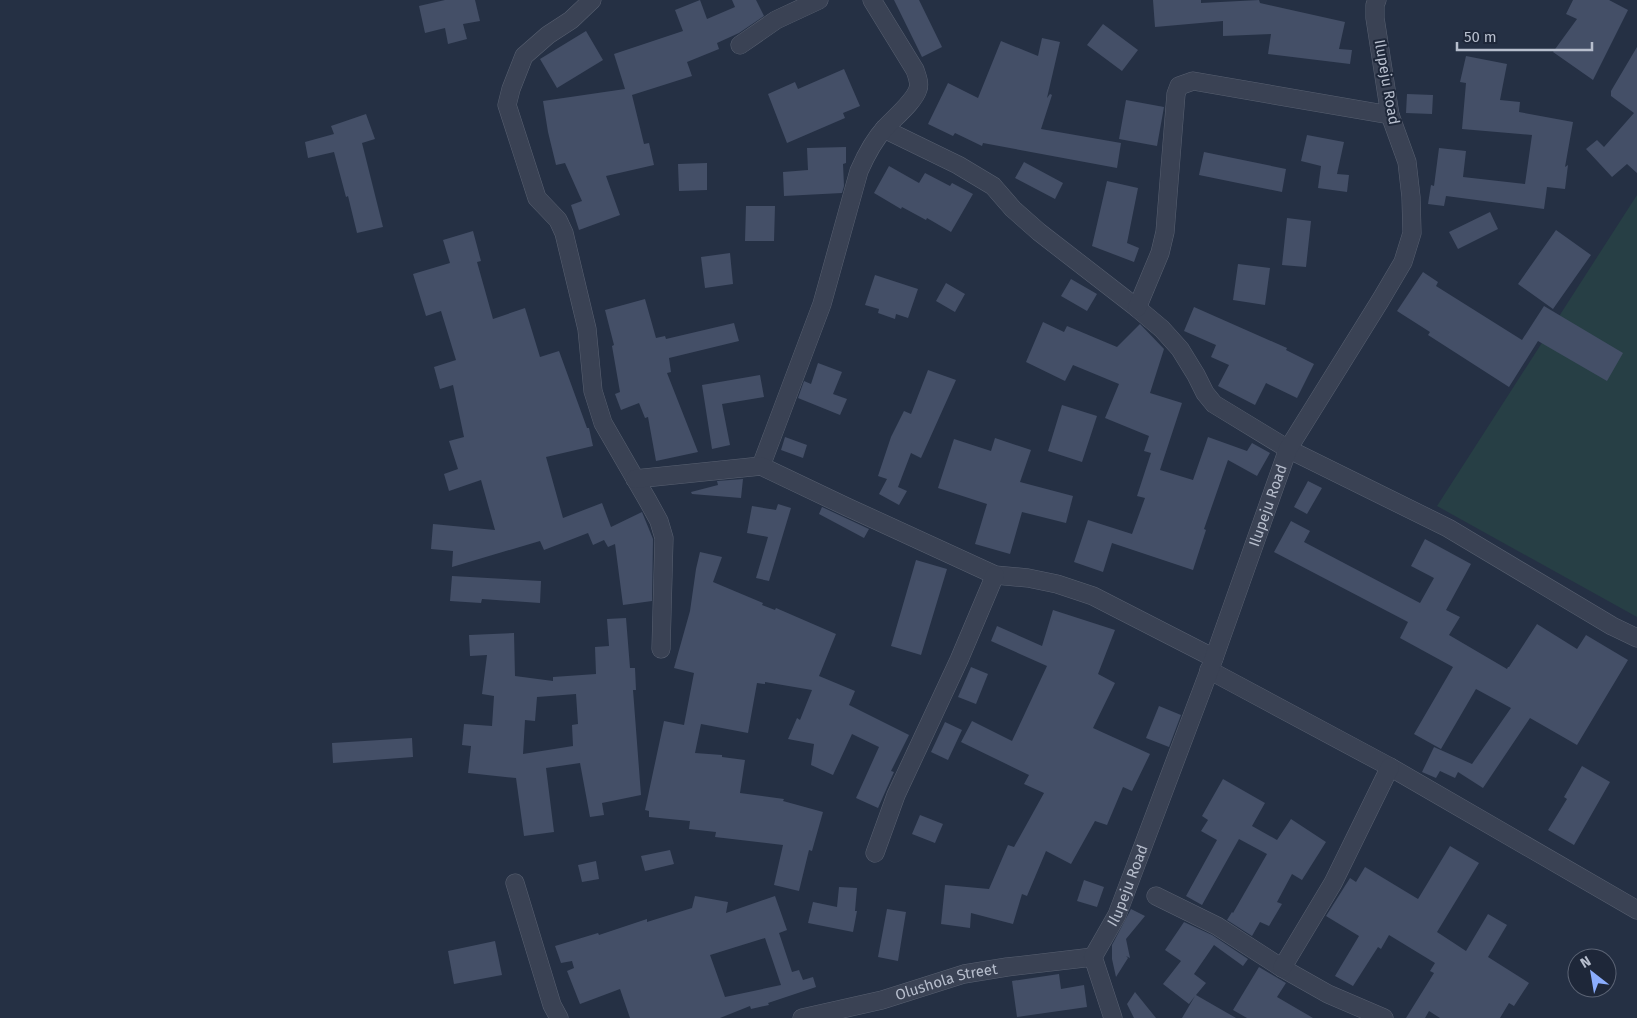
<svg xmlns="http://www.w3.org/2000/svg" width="1637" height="1018" font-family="'Fira Sans',sans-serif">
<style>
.green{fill:#273f45}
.building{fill:#444f67;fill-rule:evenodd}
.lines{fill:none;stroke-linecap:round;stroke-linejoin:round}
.street-casing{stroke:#586071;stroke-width:19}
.street{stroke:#3a4254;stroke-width:18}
.labels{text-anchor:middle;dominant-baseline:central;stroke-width:4;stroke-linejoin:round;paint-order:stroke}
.street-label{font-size:15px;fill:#b7becd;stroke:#1e2739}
</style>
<rect width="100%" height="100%" fill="#253044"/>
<!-- green -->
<path class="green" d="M1637 195V617L1437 506Z"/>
<!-- building -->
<path class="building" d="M445 0H475L480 21 463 24 467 39 448 44 445 28 425 33 419 6Z
M700 0 707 19 735 7 732 0H756L764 16 739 33 717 43 719 49 687 62 692 76 632 95 644 144 649 143 654 165 606 176 620 215 579 230 571 205 582 201 565 163 556 165 548 132 543 101 625 89 614 54 683 31 675 10Z
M894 0H919L942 47 922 57Z
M1153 0H1201V3L1259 0 1260 3 1345 22 1339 49 1352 50 1350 64 1268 54 1271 34 1223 36V21L1155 27Z
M1573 0H1609L1628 10 1593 80 1553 52 1577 19 1566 14Z
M1103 24 1138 50 1122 71 1087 45Z
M586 31 603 60 557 88 540 59Z
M1042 38 1060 42 1047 98 1050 94 1052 95 1041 129 1121 143 1117 168 983 143 982 146 955 133 953 136 928 124 948 83 978 98 1001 41 1038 56Z
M1637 47V173L1627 164 1612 177 1586 149 1597 140 1604 147 1634 113 1611 96V91Z
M1466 56 1507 64 1500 100 1520 102 1519 112 1573 122 1565 167 1568 165 1565 189 1547 187 1544 209 1446 196 1444 206 1428 204 1431 185 1434 186 1439 148 1466 151 1463 177 1525 184 1532 135 1462 129 1466 83 1460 82Z
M844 69 860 106 843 113 845 118 787 143 768 94 795 82 798 89Z
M1407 94 1433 95 1432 114 1406 113Z
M1126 100 1164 107 1157 146 1119 139Z
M366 114 375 139 362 143 383 227 357 233 348 196 346 197 334 152 308 158 305 142 334 134 331 126Z
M1307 135 1344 142 1337 174 1349 175 1347 192 1318 188 1321 166 1301 161Z
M846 147V163L843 164 844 186 842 193 784 196 783 172 808 170 807 148Z
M1204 152 1286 169 1282 192 1199 175Z
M1024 162 1063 183 1055 199 1015 178Z
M707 163V190L679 191 678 164Z
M889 166 919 183 925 173 950 186 952 183 973 194 951 232 927 218 926 220 902 207 901 209 874 193Z
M1107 181 1138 188 1127 243 1139 248 1134 262 1092 246Z
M746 206H775L774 241H745Z
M1490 212 1498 229 1458 249 1449 232Z
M1287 218 1311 221 1306 267 1282 265Z
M1556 230 1591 255 1553 309 1518 284Z
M473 231 481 261 477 262 493 319 525 308 540 357 559 351 587 428H589L593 446 546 457 563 518 602 503 611 527 642 512 653 539 652 601 623 605 615 544 608 547 604 540 593 545 588 533 544 550 540 541 452 567 453 551 431 549 433 524 495 530 481 480 449 491 444 474 458 469 449 441 464 437 453 385 440 389 434 367 456 360 441 311 426 316 413 274 450 263 443 240Z
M730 253 733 284 705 288 701 257Z
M1238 264 1270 268 1265 305 1233 300Z
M1423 272 1438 282 1436 286 1522 340 1544 306 1623 353 1607 381 1538 341 1509 387 1428 335 1430 332 1397 311Z
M875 275 918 289 908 318 896 314 895 319 878 313 879 309 865 305Z
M1071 279 1097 294 1087 311 1061 296Z
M946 283 965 294 955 312 936 301Z
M645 299 656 338 665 336 666 339 734 323 739 341 669 358 671 372 667 373 698 452 656 461 648 417 645 418 639 403 621 410 615 394 620 392 612 346 614 345 605 310Z
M1194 307 1287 348 1286 350 1314 364 1297 398 1266 383 1255 405 1218 386 1229 365 1211 357 1216 345 1184 331Z
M1043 322 1064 332 1067 326 1117 347 1140 324 1164 349 1150 393 1182 403 1160 470 1193 480 1208 437 1247 451 1252 443 1270 453 1257 476 1228 460 1204 529 1206 530 1193 570 1112 543 1103 572 1074 562 1088 520 1132 534 1145 498 1137 496 1151 453 1144 451 1149 436 1105 418 1119 384 1073 365 1065 381 1026 362Z
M818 363 842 372 833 394 847 399 840 415 798 398 804 381 811 384Z
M928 370 956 380 921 458 911 453 898 487 907 491 899 505 879 494 887 479 878 476 891 437 904 411 911 414Z
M760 375 764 397 722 404 730 445 712 449 702 385Z
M1062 405 1097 416 1082 462 1048 451Z
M785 437 807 445 803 458 781 450Z
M995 438 1031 450 1020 482 1073 496 1066 523 1022 512 1010 554 975 544 987 504 938 488 954 439 991 451Z
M743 479 741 498 692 494 691 492 718 485 717 481Z
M1308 481 1322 488 1307 514 1294 507Z
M778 504 791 508 769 581 756 578 768 537 747 533 752 506 776 510Z
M822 507 869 529 864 538 819 514Z
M1291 521 1310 531 1304 542 1420 603 1434 578 1411 566 1425 539 1471 564 1446 610 1460 617 1449 635 1507 669 1508 667H1509L1537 624 1577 649 1586 635 1628 660 1577 745 1530 718 1483 788 1458 772 1455 778 1440 771 1436 778 1422 772 1434 747 1472 764 1511 708 1476 689 1441 749 1414 734 1453 667 1400 638 1408 622 1274 552Z
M700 552 722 557 713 582 763 603 762 605 775 610 776 608 836 634 819 676 855 691 849 705 909 735 891 771 894 772 878 808 856 798 879 747 852 734 833 775 811 765 814 744 788 739 797 718 800 720 812 690 765 682V684L757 683 748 733 701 724 695 753 722 755V757L745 760 740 793 784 799 783 801 823 812 812 851 809 850 799 891 774 885 783 845 715 837 716 832 689 829 690 821 649 817V811L645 810 664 721 684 725 694 673 674 668 690 611 696 569Z
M916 560 947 569 921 655 891 646Z
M452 576 541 581 540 603 482 599 481 603 450 601Z
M1053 610 1115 630 1098 674 1115 683 1093 728 1150 754 1132 791 1123 787 1107 825 1095 821 1071 864 1046 851 1027 896 1022 894 1013 924 971 913 970 928 941 924 945 885 989 889 1008 845 1014 847 1044 793 1024 784 1029 775 961 742 972 721 1012 741 1047 666 991 641 997 626 1042 646Z
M626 618 630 668H635L636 690H633L641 795 602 803 604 815 590 817 580 763 546 768 554 832 524 836 516 778 468 773 471 746 462 745 464 724 492 726 494 696 482 694 487 655 470 656 469 635 514 633 515 676 553 681V677L596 674 595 647 609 646 607 619ZM576 694 578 724 572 725 573 746 523 754 525 720 535 721 537 697Z
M971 667 988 674 976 704 958 697Z
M1159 706 1181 715 1169 747 1146 738Z
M945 722 962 730 948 760 931 752Z
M412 738 413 757 333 763 332 743Z
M1582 766 1610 782 1574 845 1548 830 1567 799 1564 797Z
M1223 779 1265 803 1252 826 1277 840 1291 819 1326 842 1302 880 1292 874 1277 902 1282 904 1269 926 1260 922 1252 936 1227 920 1232 912 1233 913 1267 854 1239 839 1202 905 1186 896 1217 840 1201 831 1208 820 1202 816Z
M920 815 943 824 935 843 912 834Z
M1450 846 1479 863 1437 932 1466 951 1488 914 1507 925 1488 957 1529 983 1514 1006 1509 1003 1500 1018H1440L1429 1011 1425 1018H1406L1434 973 1430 971 1435 963 1389 935 1381 949 1378 947 1353 986 1335 976 1359 936 1326 916 1350 878 1356 882 1365 867 1418 899Z
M670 850 674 864 645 871 641 856Z
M596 861 599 879 582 882 578 865Z
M1084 880 1104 887 1097 907 1077 901Z
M839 887 857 888 855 911H857L853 932 808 923 813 902 837 907Z
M695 896 728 902 726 913 775 896 787 930 779 933 792 972 799 970 803 980 813 977 816 987 768 1003 769 1005 751 1009 750 1006 720 1018H630L620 989 580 1004 567 971 574 968 572 961 561 963 555 946 598 933 599 935 647 919V922L692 908ZM765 938 781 985 725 997 710 955Z
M887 909 906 912 898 961 878 957Z
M1131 909 1145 916 1126 939 1130 958 1126 956 1128 958 1116 977 1112 959V945Z
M1184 922 1212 935 1248 959 1243 966 1214 945 1194 974 1206 983 1196 995 1236 1018H1182L1195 996 1189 1004 1163 984 1181 961 1165 950Z
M495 941 502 975 454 984 448 951Z
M1259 967 1286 983 1277 997 1313 1018H1247L1233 1010Z
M1059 974 1061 989 1084 985 1087 1007 1017 1017 1012 981Z
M1135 992 1156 1018H1134L1127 1004Z"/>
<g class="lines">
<defs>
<g id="street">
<path d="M592 0 571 20 548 35 524 56 511 89 507 105 537 198 558 220 564 233 587 329 593 391 603 423 648 501 659 521 664 538 661 649"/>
<path d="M740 45 776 20 819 0"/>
<path d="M884 129 958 165 993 186 1013 209 1039 232 1137 308 1162 329 1180 349 1196 375 1205 393 1214 404 1288 449 1448 528 1612 626 1637 638"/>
<path d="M1137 308 1160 253 1165 232 1176 94 1179 86 1193 81 1390 115"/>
<path d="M761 466 822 304 859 171C866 155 873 141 885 128 894 118 914 102 918 89 920 83 917 76 915 70L872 0"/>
<path d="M635 479 761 466 847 507 995 575 1028 578 1057 584 1093 596 1214 658"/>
<path d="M1209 670 1390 767 1637 910"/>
<path d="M875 853 896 795 959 660 995 575"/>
<path d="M515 883 552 1005 559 1018"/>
<path d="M1156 896 1217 926 1282 968 1328 994 1384 1018"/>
<path d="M1282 968 1333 883 1390 767"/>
<path id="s1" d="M802 1018 882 1000 964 974 1007 967 1093 957"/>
<path id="s2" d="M1113 1018 1093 957 1117 915 1214 658 1288 449 1380 301 1403 262 1412 233 1411 197 1407 162 1390 115 1375 18V5L1377 0"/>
</g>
</defs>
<!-- street casing -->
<use href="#street" class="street-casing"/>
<!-- street -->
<use href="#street" class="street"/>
</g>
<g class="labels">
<!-- street labels -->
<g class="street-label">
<text transform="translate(1387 82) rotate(80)">Ilupeju Road</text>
<text stroke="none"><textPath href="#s2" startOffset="549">Ilupeju Road</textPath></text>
<text stroke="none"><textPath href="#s2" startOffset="144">Ilupeju Road</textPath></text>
<text stroke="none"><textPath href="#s1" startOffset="149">Olushola Street</textPath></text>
</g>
</g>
<!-- north arrow -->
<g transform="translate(1592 973) rotate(329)"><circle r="24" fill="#1e2739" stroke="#5b6374"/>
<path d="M0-4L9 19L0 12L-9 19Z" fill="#8badfe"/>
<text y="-8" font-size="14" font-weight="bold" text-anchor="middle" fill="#b7becd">N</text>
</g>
<!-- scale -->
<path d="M1457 42v8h135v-8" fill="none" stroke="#b7becd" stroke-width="2.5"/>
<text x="1464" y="42" font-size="15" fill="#b7becd" stroke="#1e2739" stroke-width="4" paint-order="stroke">50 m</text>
</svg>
